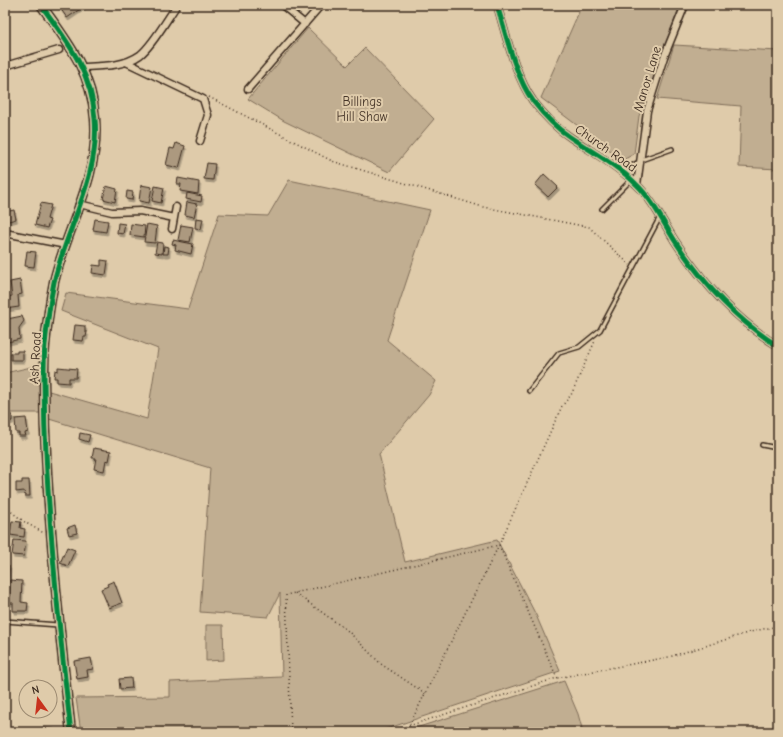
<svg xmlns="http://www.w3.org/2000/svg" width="783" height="737" font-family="'Comic Neue',sans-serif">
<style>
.green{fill:#c1ae91;stroke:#7e6c58}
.building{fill:#ac997f;stroke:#3b2a1e;filter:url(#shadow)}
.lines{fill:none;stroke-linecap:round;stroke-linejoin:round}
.service-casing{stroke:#3b2a1e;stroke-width:6}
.minor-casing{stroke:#3b2a1e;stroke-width:9}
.tertiary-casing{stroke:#3b2a1e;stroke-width:11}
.path{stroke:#3b2a1e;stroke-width:1.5;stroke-dasharray:1 3;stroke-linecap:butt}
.service{stroke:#dfcbaa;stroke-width:3}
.minor{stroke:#dfcbaa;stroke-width:6}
.tertiary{stroke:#dfcbaa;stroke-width:8}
.cycleway-casing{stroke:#dfcbaa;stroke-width:8}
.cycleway{stroke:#00873e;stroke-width:5}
.labels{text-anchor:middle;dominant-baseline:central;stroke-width:4;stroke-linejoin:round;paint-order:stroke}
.street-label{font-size:13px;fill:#3b2a1e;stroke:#dfcbaa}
.park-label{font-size:13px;fill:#48372a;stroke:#dfcbaa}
</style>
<defs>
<filter id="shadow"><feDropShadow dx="1.5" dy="3" stdDeviation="0" flood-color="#0004"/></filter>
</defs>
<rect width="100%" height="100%" fill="#dfcbaa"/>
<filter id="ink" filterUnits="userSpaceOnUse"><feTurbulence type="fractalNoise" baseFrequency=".025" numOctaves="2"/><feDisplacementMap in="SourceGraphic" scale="8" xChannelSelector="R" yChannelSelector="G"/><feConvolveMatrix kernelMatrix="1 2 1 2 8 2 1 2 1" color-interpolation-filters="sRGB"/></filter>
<g filter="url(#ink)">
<!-- green -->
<path class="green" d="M582 5H680L639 116 634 154 623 160 541 98Z
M308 28 347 66 365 48 434 119 389 172 284 121 248 99Z
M674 45 778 51V169L739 167 741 106 657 99Z
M289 180 430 210 387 340 436 381 429 395 379 454 405 562 497 540 536 615 560 671 377 732H81L76 698 170 697V682L282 677 280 593 268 617 200 612 210 468 49 419V391L147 419 158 349 61 311 66 293 188 309 219 214 268 216Z
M40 365V413H5V373Z
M206 625H223L224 660 206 661Z
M564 681 578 714 583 732H403Z"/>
<!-- building -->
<path class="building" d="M58 5H86L67 18Z
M176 143 185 146 179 168 166 165 170 148 174 149Z
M207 163 215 164 213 180 204 179Z
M544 174 558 187 548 197 535 185Z
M178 178 199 182 198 194 180 191 181 184H177Z
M141 185 152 187 149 203 139 201Z
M106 186 117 189 115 202 103 199Z
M155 186 164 188 161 203 152 201Z
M127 191 133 192 132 200 126 199Z
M187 193 202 196 201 202 186 199Z
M187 202 197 204 194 217 185 215Z
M41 203 51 205 47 219 50 220 47 228 35 225Z
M14 210 16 219 5 222V212Z
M196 218 203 219 201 229 195 228Z
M95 219 108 221 106 232 93 230Z
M118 223 125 224 123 234 117 233Z
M131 224 145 226 144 237 130 235Z
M147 224 157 226 155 243 144 242Z
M181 225 193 227 190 242 178 240Z
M173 240 193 244 191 254 175 250 176 245 172 244Z
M157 242 163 243 162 254 155 253Z
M164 246 169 247 168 254H163Z
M27 251 36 252 34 267 25 266Z
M101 260 108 261 106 275 92 273 93 265 101 266Z
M20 280 22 294 18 295 19 307 5 309V297L12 296 10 282Z
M22 316 24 321 19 328 20 339 8 342 5 331 9 329 7 319Z
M75 325 85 326V332H87L86 337H84L83 341 73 340Z
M17 351H23V360H11V353H17Z
M58 367 77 369 76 378H69V383L57 382V378H54L55 370 58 371Z
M5 415H12V421L5 422Z
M26 418 28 432 25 433 26 436H19V433H16L15 419Z
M80 433 90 435 88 442 79 439Z
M94 448 111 451 109 461 106 460 104 471 94 469 96 458H92Z
M22 480H29L30 496H25L24 491 16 492V483H22Z
M12 521 21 522 20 528 25 529 24 537 10 535Z
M75 525 77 533 69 535 67 528Z
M14 540 26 541 24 556 12 555Z
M67 547 75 550 68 566 60 563Z
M5 565 9 566 8 579 5 578Z
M10 580 22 581 21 602 28 603 27 611H13V603H9Z
M114 581 122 603 109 608 101 589 108 586 107 584Z
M91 658 93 669 87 670 88 677 77 679 74 661Z
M131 678 132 688 120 689 119 679Z
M28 682 41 684 40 687H27Z
M42 728 54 729 53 732H42Z"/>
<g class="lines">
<defs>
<path id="service" d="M761 5 763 6
M641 160 672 149
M602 209 632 179
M529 391 559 353 579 347 600 330 660 217
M762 445 772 447 778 445
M5 621 58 625"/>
<path id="minor" d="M282 5 305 24
M497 5C506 34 515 76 533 101 543 114 556 128 570 137 592 152 617 165 636 184 652 199 663 222 675 241 702 282 736 320 778 346
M126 62 203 99 208 115 200 141
M5 66 59 50
M82 67C101 66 123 67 140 55 153 45 167 19 177 5
M248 89 321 5
M619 169 633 167 640 163
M637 185 647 111 664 57 685 5
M79 204 112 212 140 211 174 218
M172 229 176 207
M5 233 66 245"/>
<path id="tertiary" d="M41 5C67 41 92 72 95 119 100 176 67 227 54 282 50 302 47 324 45 345 44 356 44 368 44 379 44 411 45 442 47 473 52 560 61 646 71 732"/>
</defs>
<!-- service casing -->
<use href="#service" class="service-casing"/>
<!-- minor casing -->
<use href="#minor" class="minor-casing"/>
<!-- tertiary casing -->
<use href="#tertiary" class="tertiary-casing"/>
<!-- path -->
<path class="path" d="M209 97 332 161 483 207 589 227 630 265
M5 507 26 523 44 533
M295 593 348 631 381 664 426 694
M291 732 286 595 499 545 557 678
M390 732 557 678 669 657 754 631 778 626
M411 732 409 726 499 545 562 406 571 395 595 341"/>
<!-- service -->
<use href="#service" class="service"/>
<!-- minor -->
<use href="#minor" class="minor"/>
<!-- tertiary -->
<use href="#tertiary" class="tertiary"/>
<defs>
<path id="cycleway" d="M41 5C67 41 92 72 95 119 100 176 67 227 54 282 50 302 47 324 45 345 44 356 44 368 44 379 44 411 45 442 47 473 52 560 61 646 71 732
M497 5C506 34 515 76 533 101 543 114 556 128 570 137 592 152 617 165 636 184 652 199 663 222 675 241 702 282 736 320 778 346"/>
</defs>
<!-- cycleway casing -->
<use href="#cycleway" class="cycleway-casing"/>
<!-- cycleway -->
<use href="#cycleway" class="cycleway"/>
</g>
</g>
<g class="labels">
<!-- street labels -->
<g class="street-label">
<text transform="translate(647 79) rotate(-73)">Manor Lane</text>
<text transform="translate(606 148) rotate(35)">Church Road</text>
<text transform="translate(35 358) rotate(-87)">Ash Road</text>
</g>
<!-- park labels -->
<g class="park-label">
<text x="362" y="101">Billings<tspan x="362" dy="15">Hill Shaw</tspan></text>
</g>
</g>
<!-- margin -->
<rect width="783" height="737" fill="none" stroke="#dfcbaa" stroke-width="20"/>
<rect x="10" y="10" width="763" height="717" fill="none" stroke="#3b2a1e" stroke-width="1.5" filter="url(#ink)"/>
<!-- north arrow -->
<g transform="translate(38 699) rotate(345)"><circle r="19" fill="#dfcbaa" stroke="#9d8b72"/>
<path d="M0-3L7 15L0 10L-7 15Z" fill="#c8321e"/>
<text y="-6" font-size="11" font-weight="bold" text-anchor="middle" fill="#3b2a1e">N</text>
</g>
</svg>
